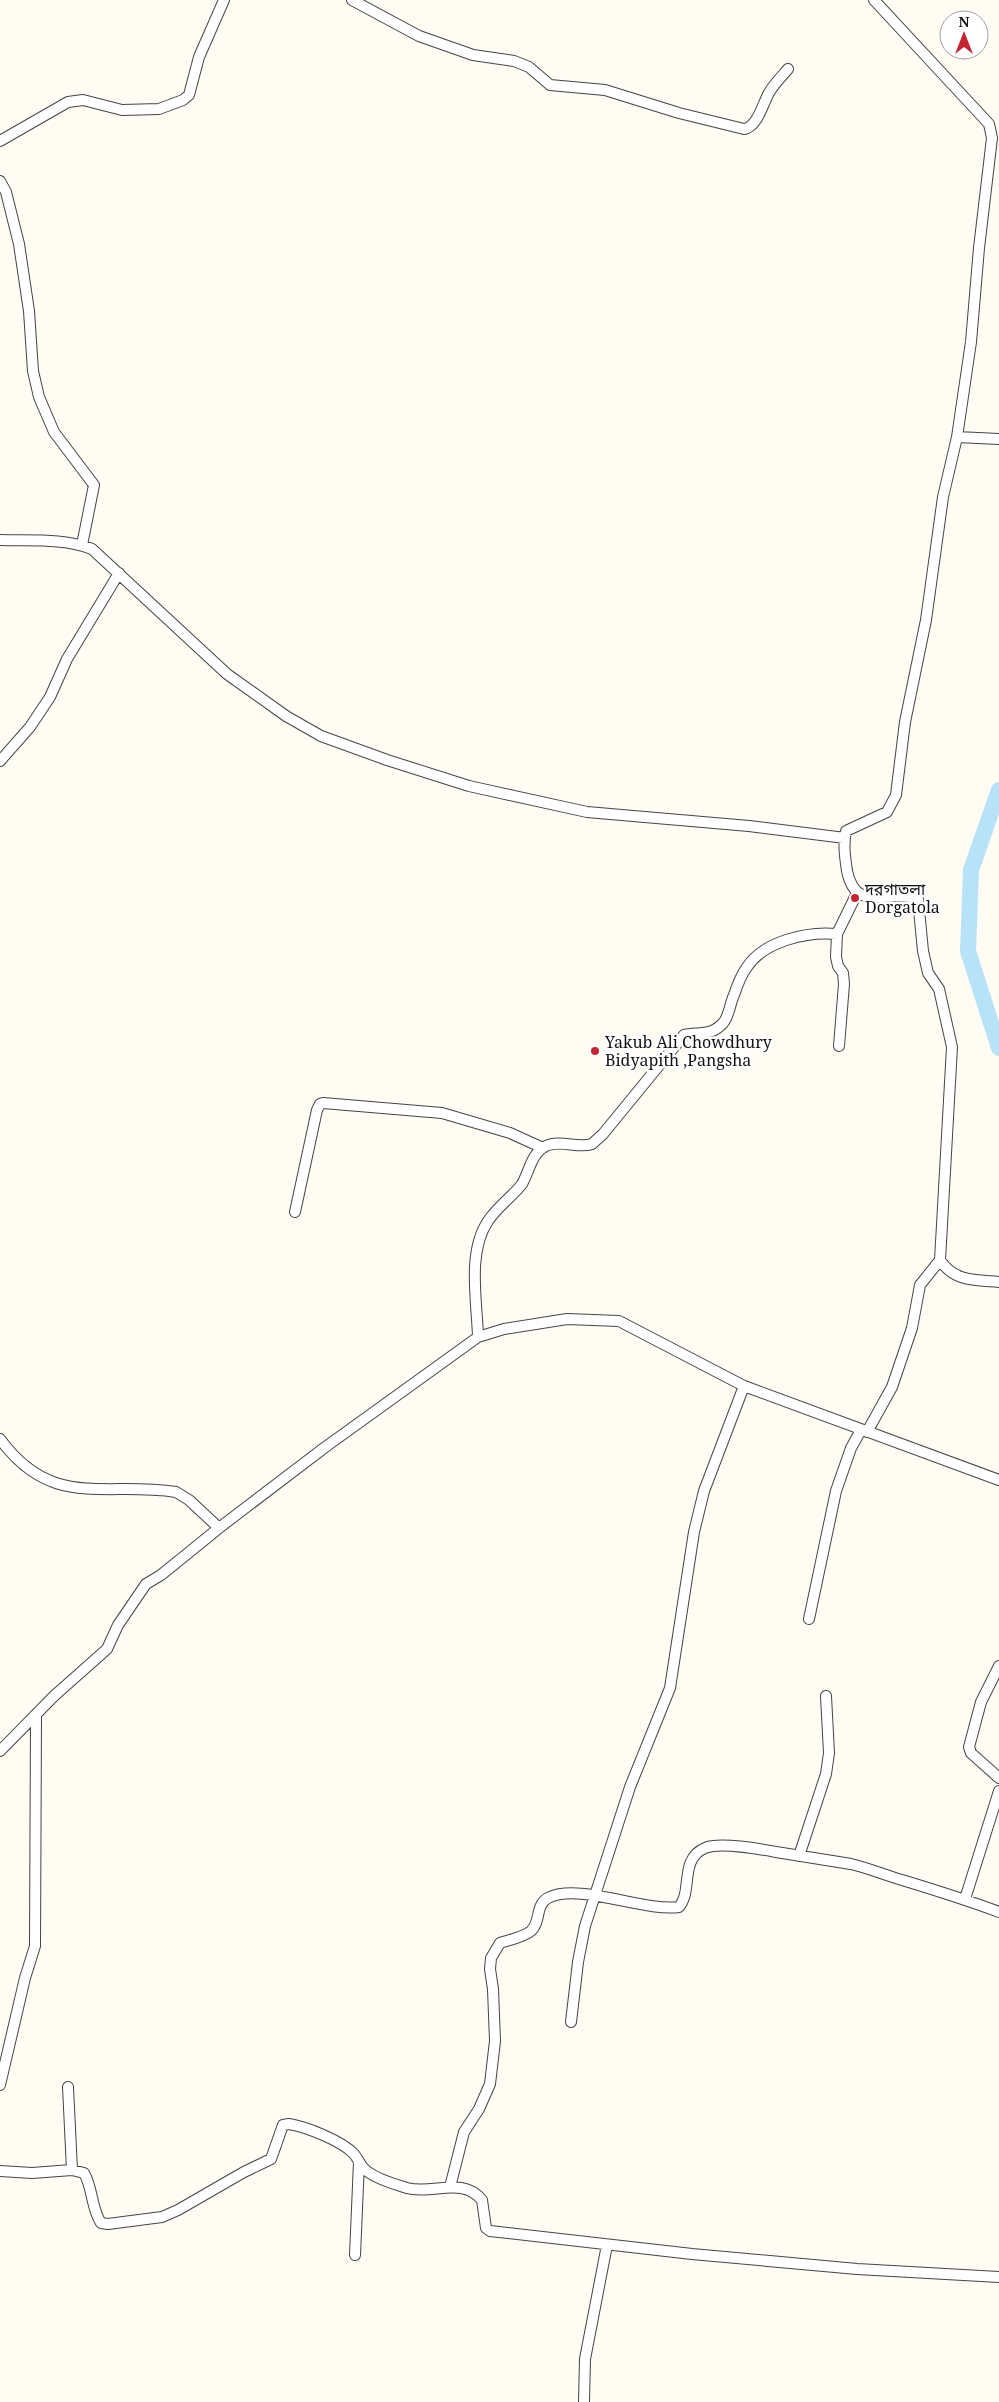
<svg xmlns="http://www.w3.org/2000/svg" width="999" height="2402" font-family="'Noto Serif','Noto Sans Bengali',serif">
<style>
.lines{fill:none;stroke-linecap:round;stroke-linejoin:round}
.river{stroke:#b7e2f8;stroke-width:16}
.minor-casing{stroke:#444;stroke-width:12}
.minor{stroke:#fff;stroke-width:10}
.poi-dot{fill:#c52432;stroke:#fff;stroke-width:2}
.labels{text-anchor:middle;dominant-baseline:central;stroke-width:5;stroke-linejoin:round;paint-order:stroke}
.poi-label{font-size:16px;fill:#111;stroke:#fff;text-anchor:start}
</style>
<rect width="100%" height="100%" fill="#fffcf4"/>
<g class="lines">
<!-- river -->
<path class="river" d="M999 790 971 870 968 951 999 1048"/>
<defs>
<path id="minor" d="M352 0 419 36 473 55 514 61 529 67 550 85 605 90 679 113 744 129C758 127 763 102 770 91 775 83 782 76 788 69
M874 0 989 124 992 138 979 248 971 342 957 437 943 497 926 620 905 722 896 795 887 812 846 831C843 845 845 857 847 871 856 915 889 888 918 899L923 951 928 973 939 989 952 1047 940 1260C954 1282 976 1280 999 1282
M0 141 68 102 83 100 122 110 159 109 183 100 189 95 199 57 224 0
M0 181 6 192 19 244 29 311 33 371 39 397 54 432 94 485 82 545
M957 437 999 439
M0 540C30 541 65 538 92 549L227 674 286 716 321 736 387 760 469 786 587 812 749 826 845 838
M0 761 30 727 50 697 67 659 119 573
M837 934 836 957 838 966 843 973 844 984 839 1046
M295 1212 317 1110 320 1104 323 1103 442 1113 510 1133 543 1148
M478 1337C477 1301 467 1252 488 1221 498 1206 513 1196 522 1184 529 1172 532 1152 546 1146 560 1139 578 1149 592 1144L603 1134 684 1035C699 1032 712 1036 723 1023 729 1017 730 1003 734 995 737 986 741 975 747 967 764 941 808 931 837 934L857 893
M867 1432 892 1387 912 1328 920 1285 940 1260
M0 1439C52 1510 104 1481 176 1492L189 1500 219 1528
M809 1619 836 1491 851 1448 861 1430
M999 1666 981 1702 969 1747 971 1753 999 1778
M0 1751 54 1696 107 1649 118 1625 146 1584 161 1575 219 1528 324 1448 478 1337 504 1329 567 1319 619 1321 744 1386 999 1480
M799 1856 826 1774 829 1753 826 1696
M965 1899 999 1791
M571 2022 578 1962 585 1926 630 1787 670 1688 694 1532 704 1491 744 1386
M0 2085 25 1978 35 1946 36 1716
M68 2087 72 2170
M0 2171 32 2173 72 2170 84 2173C93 2188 91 2208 101 2223L108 2224 162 2217 178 2210 244 2172 271 2159 283 2125 289 2124C307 2127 342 2141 354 2154 359 2160 361 2168 368 2172 379 2180 394 2184 407 2188 433 2195 462 2176 482 2200L486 2228 490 2231 692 2254 857 2269 999 2277
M450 2187 464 2132 479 2109 490 2084 495 2041 493 1989 490 1969 491 1958 500 1943C509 1940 524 1937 531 1931 541 1922 535 1905 548 1898 578 1882 644 1912 679 1907 693 1891 679 1859 705 1848 719 1842 760 1849 776 1852 801 1856 826 1860 851 1864 868 1868 885 1875 902 1880 935 1890 967 1900 999 1912
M355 2255 359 2162
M584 2402 585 2359 607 2245"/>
</defs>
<!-- minor casing -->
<use href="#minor" class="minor-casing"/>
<!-- minor -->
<use href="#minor" class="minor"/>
</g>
<!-- markers -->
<g class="poi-dot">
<circle cx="855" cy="898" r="5"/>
<circle cx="595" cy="1051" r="5"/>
</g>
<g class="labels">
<!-- poi labels -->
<g class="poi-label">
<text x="865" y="889">দরগাতলা<tspan x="865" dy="18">Dorgatola</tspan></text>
<text x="605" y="1042">Yakub Ali Chowdhury<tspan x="605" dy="18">Bidyapith ,Pangsha</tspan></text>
</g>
</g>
<!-- north arrow -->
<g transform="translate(964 35)"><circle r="24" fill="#ffffff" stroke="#a0a0a0"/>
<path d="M0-4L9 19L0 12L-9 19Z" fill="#c52432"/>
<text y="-8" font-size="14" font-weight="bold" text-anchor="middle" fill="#111111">N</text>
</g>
</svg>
